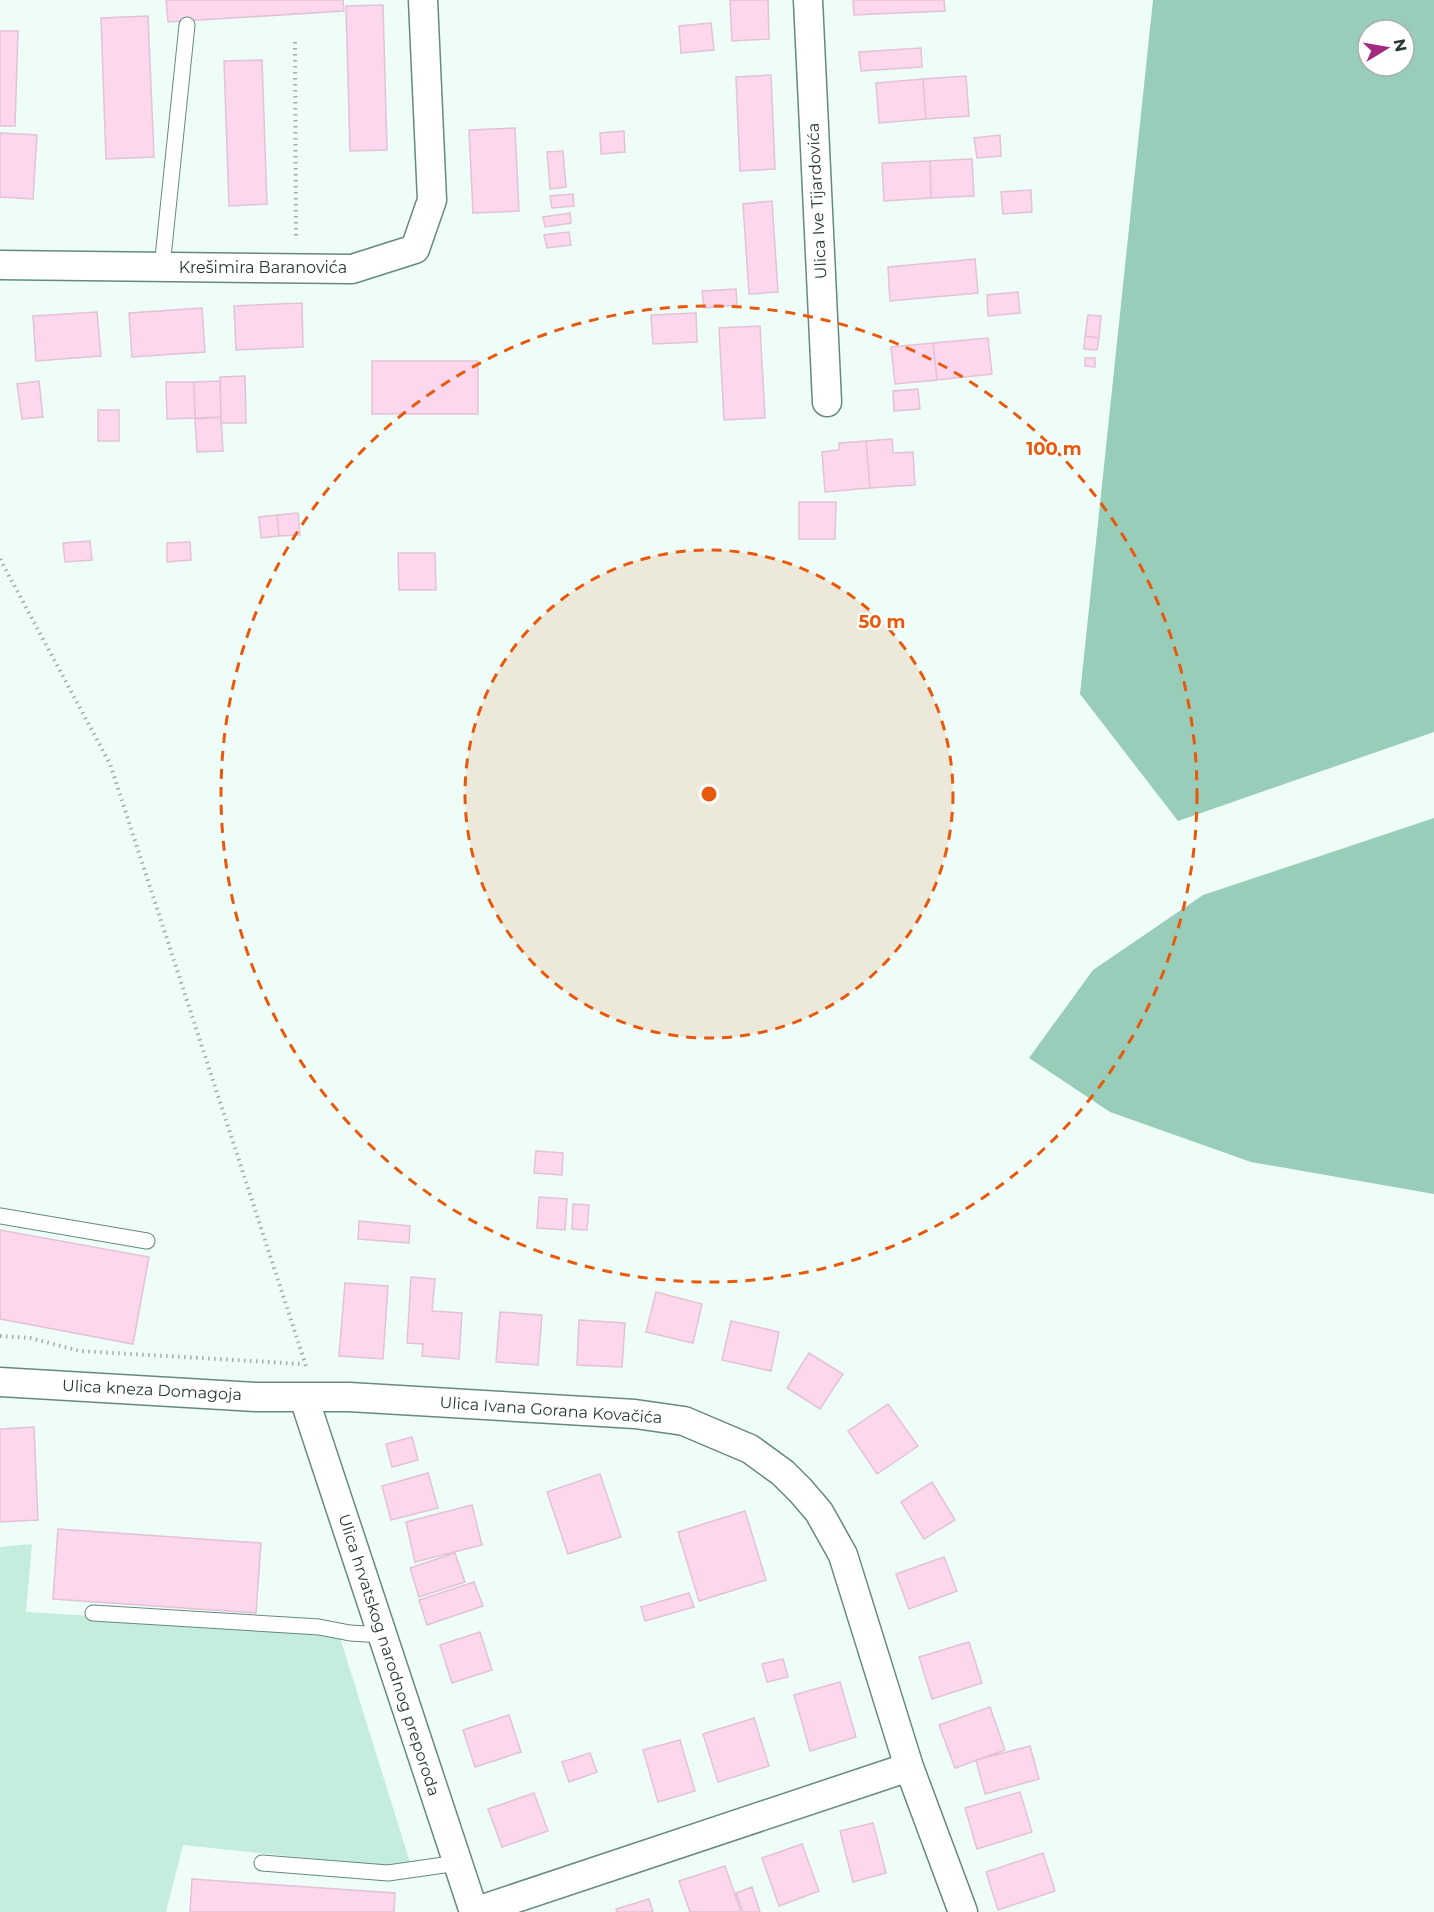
<svg xmlns="http://www.w3.org/2000/svg" width="1434" height="1912" font-family="Montserrat,sans-serif">
<style>
.green{fill:#c4eddd}
.forest{fill:#98ceb9;fill-rule:evenodd}
.building{fill:#fdd7ee;stroke:#e3c2d5;stroke-width:1.5}
.lines{fill:none;stroke-linecap:round;stroke-linejoin:round}
.service-casing{stroke:#66897c;stroke-width:17}
.minor-casing{stroke:#66897c;stroke-width:31}
.path{stroke:#9faea8;stroke-width:4;stroke-dasharray:1.5 4.5;stroke-linecap:butt}
.service{stroke:#fff;stroke-width:15}
.minor{stroke:#fff;stroke-width:28}
.ring{fill:none;stroke:#e8590c;stroke-width:3;stroke-dasharray:10 8}
.labels{text-anchor:middle;dominant-baseline:central;stroke-width:4.5;stroke-linejoin:round;paint-order:stroke}
.street-label{font-size:16px;fill:#283832;stroke:#fff}
.centre{fill:#e8590c;stroke:#fff;stroke-width:3}
.ring-label{font-size:18px;text-anchor:middle;font-weight:bold;fill:#e8590c;stroke:#fff;stroke-width:4.5;stroke-linejoin:round;paint-order:stroke}
</style>
<rect width="100%" height="100%" fill="#eefdf7"/>
<!-- green -->
<path class="green" d="M32 1544 26 1612 338 1631 412 1869 183 1845 166 1912H0V1547Z"/>
<!-- forest -->
<path class="forest" d="M1153 0H1434V732L1178 821 1080 694ZM1368 30H1404V66H1368Z
M1434 818V1194L1251 1162 1110 1112 1029 1058 1093 970 1203 895Z"/>
<!-- building -->
<path class="building" d="M166 0H343L344 11 168 22Z
M730 0H768L769 39 732 41Z
M853 0H944L945 11 854 15Z
M383 5 387 150 350 151 346 6Z
M148 16 154 157 106 159 101 18Z
M711 23 714 50 681 53 679 26Z
M0 31H18L15 126H0Z
M921 48 922 67 861 71 859 52Z
M262 60 267 204 229 206 224 61Z
M771 75 775 169 740 171 736 77Z
M966 76 969 116 926 119 923 79Z
M923 79 926 119 879 123 876 83Z
M515 128 519 211 473 213 469 130Z
M624 131 625 152 601 154 600 133Z
M0 133 37 135 33 199 0 197Z
M1000 135 1001 156 977 158 974 138Z
M563 151 566 187 550 189 547 152Z
M972 159 974 196 931 198 930 161Z
M930 161 931 198 884 201 882 163Z
M1031 190 1032 212 1003 214 1001 192Z
M573 194 574 206 552 208 550 196Z
M772 201 778 292 749 294 743 204Z
M570 213 571 223 545 227 543 217Z
M569 232 571 245 547 248 544 235Z
M975 259 978 293 890 301 888 267Z
M736 289 737 305 704 308 702 291Z
M1018 292 1020 313 988 316 987 295Z
M302 303 303 347 236 350 234 306Z
M202 308 205 352 132 357 129 313Z
M97 312 101 356 36 361 33 316Z
M696 313 697 342 653 344 651 315Z
M1088 315 1101 316 1099 338 1085 336Z
M760 326 765 418 724 420 719 328Z
M1085 336 1099 338 1097 350 1084 349Z
M988 338 992 374 937 380 933 343Z
M933 343 937 380 895 384 891 347Z
M1085 358H1095V367L1085 366Z
M372 361H478V414H372Z
M245 376 246 423H221L220 377Z
M39 381 43 417 22 419 17 384Z
M220 381 221 417 195 418 194 382Z
M166 382H194L195 418 167 419Z
M918 389 920 409 894 411 893 391Z
M98 410H119V441H98Z
M221 417 223 451 197 452 195 419Z
M892 439 893 453 913 452 915 485 870 488 866 441Z
M866 441 870 488 825 492 822 452 839 450V443Z
M799 502H836L835 539H799Z
M298 513 300 535 279 536 277 515Z
M277 515 279 536 261 538 259 517Z
M90 541 92 560 65 562 63 543Z
M190 542 191 560 167 562V543Z
M398 553H435L436 590H399Z
M536 1151 563 1153 562 1175 534 1173Z
M539 1197 567 1199 565 1230 537 1228Z
M573 1204 589 1205 587 1230 572 1229Z
M359 1221 410 1226 409 1243 358 1239Z
M0 1230 149 1257 133 1344 0 1319Z
M411 1277 435 1279 432 1311 462 1313 459 1359 422 1356 423 1344 407 1343Z
M345 1283 388 1286 383 1359 339 1356Z
M656 1292 702 1304 693 1343 646 1332Z
M500 1312 542 1315 538 1365 496 1362Z
M579 1320 625 1323 622 1367 577 1365Z
M731 1321 779 1332 771 1371 722 1360Z
M809 1353 843 1374 820 1409 787 1388Z
M888 1404 918 1446 877 1474 848 1431Z
M34 1427 38 1520 0 1522V1429Z
M412 1437 418 1460 392 1467 386 1444Z
M428 1473 438 1508 391 1520 382 1486Z
M600 1474 621 1537 568 1554 547 1492Z
M932 1482 955 1520 924 1539 901 1502Z
M472 1505 482 1545 415 1562 406 1522Z
M745 1511 766 1580 699 1601 678 1532Z
M58 1529 261 1543 256 1613 53 1599Z
M455 1553 465 1582 419 1597 410 1568Z
M944 1557 957 1591 909 1609 896 1574Z
M474 1582 483 1606 427 1625 419 1600Z
M689 1593 694 1607 645 1621 641 1607Z
M480 1632 492 1670 452 1683 440 1645Z
M969 1642 982 1683 932 1699 919 1657Z
M783 1659 788 1677 767 1682 762 1664Z
M840 1682 856 1737 810 1751 794 1695Z
M990 1707 1005 1750 955 1768 939 1725Z
M509 1715 521 1752 475 1767 463 1730Z
M754 1718 769 1766 718 1782 703 1734Z
M680 1740 695 1791 658 1802 643 1750Z
M1030 1746 1039 1779 985 1794 976 1760Z
M590 1753 597 1772 569 1782 562 1762Z
M1020 1792 1032 1832 977 1849 965 1808Z
M534 1793 548 1831 502 1847 488 1809Z
M873 1823 886 1873 853 1882 840 1831Z
M802 1844 819 1891 779 1906 762 1858Z
M1043 1853 1055 1891 998 1910 986 1872Z
M725 1866 741 1912H690L679 1881Z
M192 1879 395 1893 394 1912H190Z
M752 1887 760 1912H743L736 1893Z
M649 1899 653 1912H617L616 1909Z"/>
<g class="lines">
<defs>
<path id="service" d="M162 267 187 25
M0 1216 147 1241
M93 1613 319 1627 350 1633 382 1635
M262 1863 388 1873 458 1863"/>
<path id="minor" d="M808 0 827 402
M0 265 352 269 415 249 432 200 423 0
M0 1382 256 1397H349L635 1414 684 1421 750 1449 783 1473 801 1491 819 1512 843 1555 909 1767 963 1912
M304 1398 474 1912
M474 1912 909 1767"/>
</defs>
<!-- service casing -->
<use href="#service" class="service-casing"/>
<!-- minor casing -->
<use href="#minor" class="minor-casing"/>
<!-- path -->
<path class="path" d="M295 42 296 239
M0 559 110 764 306 1366
M0 1336 30 1338 80 1351 303 1364"/>
<!-- service -->
<use href="#service" class="service"/>
<!-- minor -->
<use href="#minor" class="minor"/>
</g>
<!-- distance rings -->
<circle cx="709" cy="794" r="244" fill="#e8590c" fill-opacity=".12"/>
<g class="ring">
<circle cx="709" cy="794" r="244"/>
<circle cx="709" cy="794" r="488"/>
</g>
<g class="labels">
<!-- street labels -->
<g class="street-label">
<text transform="translate(817 201) rotate(-93)">Ulica Ive Tijardovića</text>
<text x="263" y="267">Krešimira Baranovića</text>
<text transform="translate(152 1390) rotate(3)">Ulica kneza Domagoja</text>
<text transform="translate(551 1410) rotate(4)">Ulica Ivana Gorana Kovačića</text>
<text transform="translate(389 1655) rotate(72)">Ulica hrvatskog narodnog preporoda</text>
</g>
</g>
<circle cx="709" cy="794" r="9" class="centre"/>
<g class="ring-label">
<text x="1054" y="455">100 m</text>
<text x="882" y="628">50 m</text>
</g>
<!-- north arrow -->
<g transform="translate(1386 48) rotate(79)"><circle r="28" fill="#ffffff" stroke="#a9afad" stroke-width="1.5"/>
<path d="M0-4.5L10 22L0 15L-10 22Z" fill="#a32a80"/>
<text y="-9" font-size="16" font-weight="bold" text-anchor="middle" fill="#283832">N</text>
</g>
</svg>
